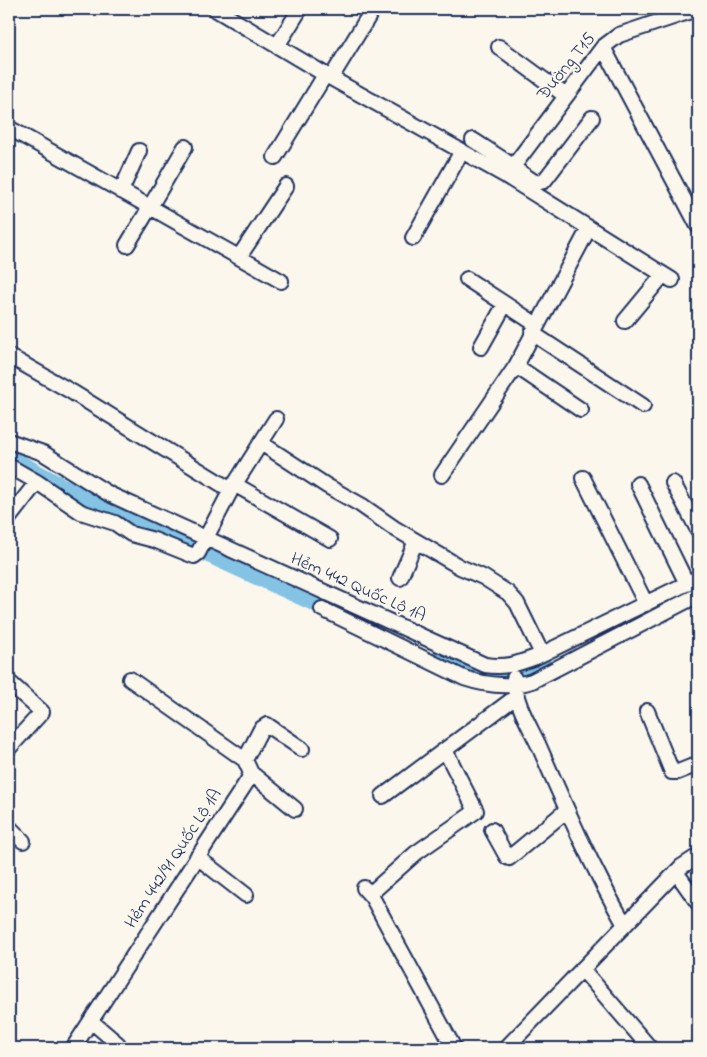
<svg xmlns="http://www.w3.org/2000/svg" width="707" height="1057" font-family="'Indie Flower',sans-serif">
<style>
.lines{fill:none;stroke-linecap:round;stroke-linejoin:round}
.river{stroke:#84c3e4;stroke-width:18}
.minor-casing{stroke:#1b2f5e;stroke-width:18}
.minor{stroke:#fbf7ec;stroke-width:14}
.labels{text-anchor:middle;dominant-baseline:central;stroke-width:4;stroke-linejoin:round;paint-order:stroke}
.street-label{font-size:18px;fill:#1b2f5e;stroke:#fbf7ec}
</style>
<rect width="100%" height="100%" fill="#fbf7ec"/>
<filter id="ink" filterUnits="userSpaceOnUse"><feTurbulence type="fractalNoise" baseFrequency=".02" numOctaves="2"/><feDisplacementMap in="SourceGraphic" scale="10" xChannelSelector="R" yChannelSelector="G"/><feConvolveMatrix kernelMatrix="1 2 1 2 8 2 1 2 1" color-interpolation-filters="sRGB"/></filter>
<g filter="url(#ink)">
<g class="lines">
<!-- river -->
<path class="river" d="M9 458 60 486 338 613
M439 659 481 676 496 678 541 660"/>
<defs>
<path id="minor" d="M215 9 331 78 506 176 589 228 516 366 442 475
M277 46 300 9
M499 47 566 96
M603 47 698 226
M331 78 373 9
M9 128 150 207 185 147
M473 140 513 166
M275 157 325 75
M512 167 536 183 544 181 592 118
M506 176 603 47 619 35 697 9
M121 191 139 151
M589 228 672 280
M413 238 462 151
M127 245 150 207 281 281
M239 257 286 186
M467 279 537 325
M625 321 663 275
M532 333 643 406
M481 347 505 304
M9 356 72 392 231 490
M516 366 581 410
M9 441 43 453 109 494 485 665C506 668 517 664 536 657L698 578
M261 443 327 486 361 505 394 528 460 567 483 577 508 593 517 603 542 654
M9 466 37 482 81 512 115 523 131 534 154 540 194 556 198 553 231 490 276 419
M583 478 646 604
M673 483 698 530
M234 484 330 539
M638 484 687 584
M9 518 37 482
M400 578 416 541
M322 609 464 678C485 685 510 688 532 681L698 595
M514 678C514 701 529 725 539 746 565 806 592 868 625 925
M130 679 245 760
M9 682 42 712 9 748
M647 711 672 772H678L698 764
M251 773 295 809
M383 796 517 696
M9 827 23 841
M492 830 507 857 509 858 567 810
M197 857 246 895
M676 872 698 903
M364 888 372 897 454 1048
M370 894 416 853 476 811 445 750
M582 969 650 1048
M91 1021 118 1044 115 1048
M73 1048 248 780 251 773 245 760 261 729 267 725 302 749
M506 1048 681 867 698 856"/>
</defs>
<!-- minor casing -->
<use href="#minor" class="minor-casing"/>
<!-- minor -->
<use href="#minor" class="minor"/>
</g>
</g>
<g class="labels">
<!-- street labels -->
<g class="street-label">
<text transform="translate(567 67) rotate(-51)">Đường T15</text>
<text transform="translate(358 588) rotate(24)">Hẻm 442 Quốc Lộ 1A</text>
<text transform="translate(174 859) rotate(-57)">Hẻm 442/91 Quốc Lộ 1A</text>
</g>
</g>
<!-- margin -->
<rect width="707" height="1057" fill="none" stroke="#fbf7ec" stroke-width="30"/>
<rect x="15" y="15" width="677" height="1027" fill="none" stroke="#1b2f5e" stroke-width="2" filter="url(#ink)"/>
</svg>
